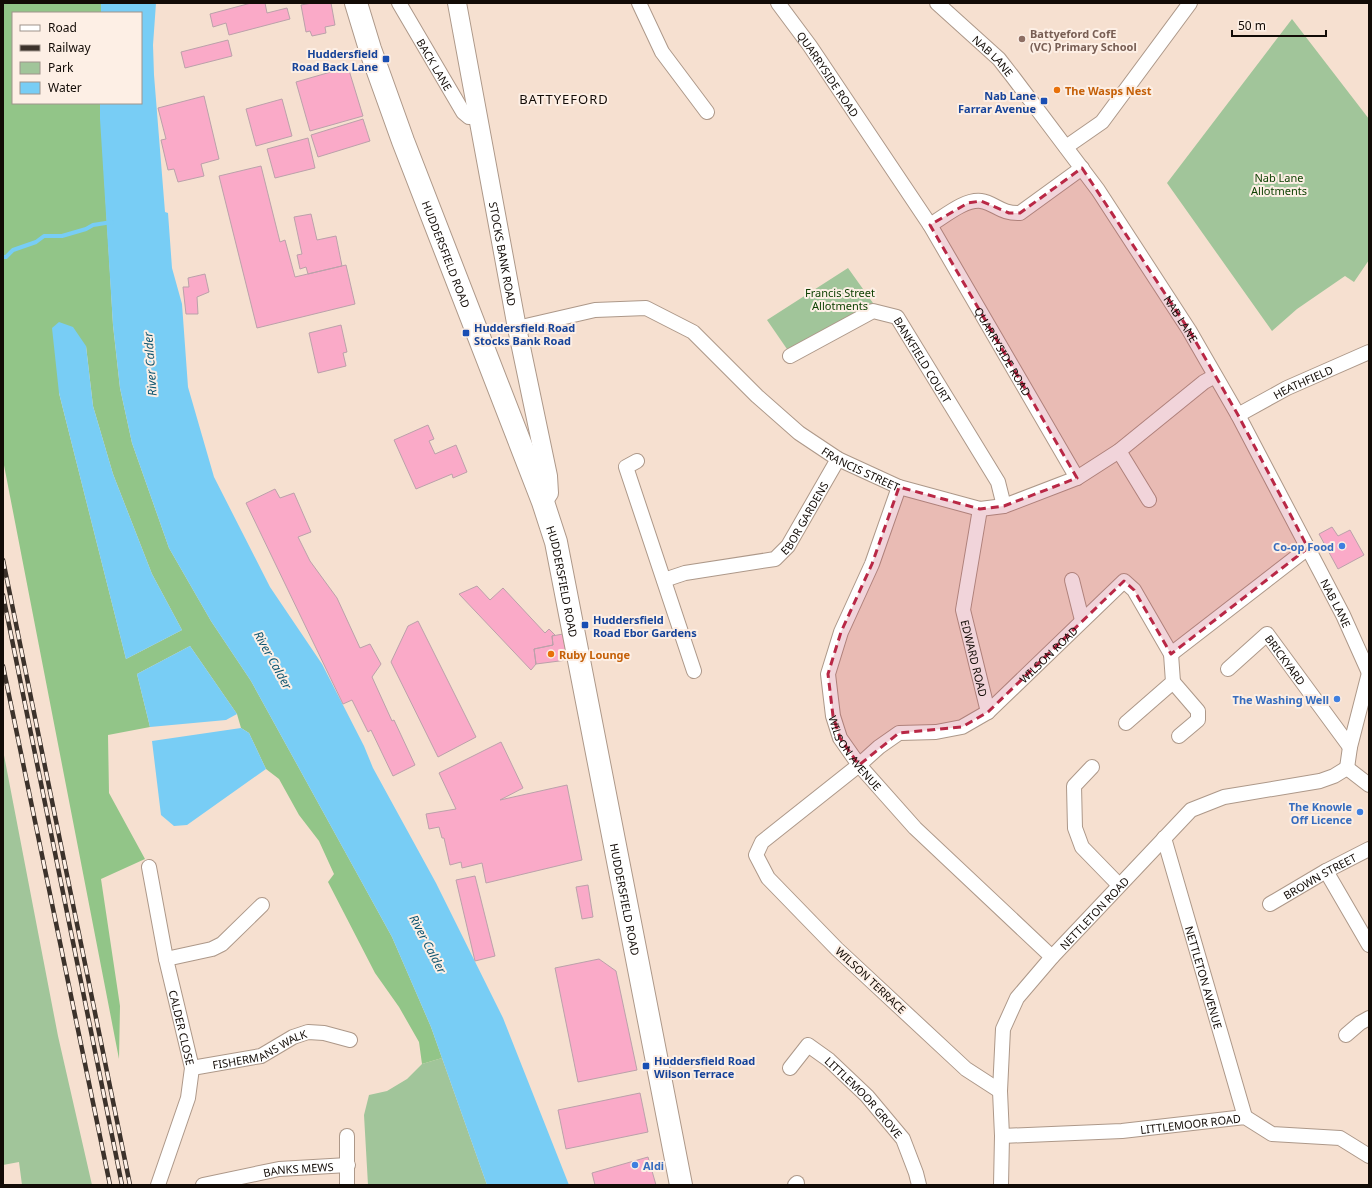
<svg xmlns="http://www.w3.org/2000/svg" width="1372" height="1188" font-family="'Noto Sans',sans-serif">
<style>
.green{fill:#a1c59a}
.forest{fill:#92c588;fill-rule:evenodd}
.water{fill:#78cdf5}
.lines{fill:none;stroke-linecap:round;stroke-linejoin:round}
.stream{stroke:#78cdf5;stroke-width:4}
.building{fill:#faaac8;stroke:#bba1aa}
.minor-casing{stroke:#ad9889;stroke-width:16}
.tertiary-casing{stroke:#ad9889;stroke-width:20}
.trunk-casing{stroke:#ad9889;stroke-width:24}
.minor{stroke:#fff;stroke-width:14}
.tertiary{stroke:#fff;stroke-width:18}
.trunk{stroke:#fff;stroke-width:22}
.rail-casing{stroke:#3c322b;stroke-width:4.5}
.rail{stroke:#fdefe5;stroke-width:3;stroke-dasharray:9;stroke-linecap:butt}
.marked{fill:#b92846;fill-opacity:0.2;stroke:#b92846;stroke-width:3;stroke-dasharray:8 5;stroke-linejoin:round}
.education-dot{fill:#8d6e63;stroke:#fdefe5;stroke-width:1.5}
.transit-dot{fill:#1a4fb4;stroke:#fdefe5;stroke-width:1.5}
.food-dot{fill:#e8710a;stroke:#fdefe5;stroke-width:1.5}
.shop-dot{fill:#3f7fe0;stroke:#fdefe5;stroke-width:1.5}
.labels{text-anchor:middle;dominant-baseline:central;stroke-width:4;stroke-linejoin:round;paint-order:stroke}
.education-label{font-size:11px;font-weight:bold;fill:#785e54;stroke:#fdefe5;text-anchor:start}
.transit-label{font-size:11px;font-weight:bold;fill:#164399;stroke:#fdefe5;text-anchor:start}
.street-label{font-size:11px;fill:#120b06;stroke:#fdefe5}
.food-label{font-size:11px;font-weight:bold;fill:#c56008;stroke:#fdefe5;text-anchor:start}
.park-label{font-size:11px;fill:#0f4103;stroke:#fdefe5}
.shop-label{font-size:11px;font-weight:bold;fill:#366cbe;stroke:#fdefe5;text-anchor:end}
.water-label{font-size:12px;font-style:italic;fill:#0e5570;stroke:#fdefe5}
.quarter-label{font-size:13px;letter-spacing:1px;fill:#120b06;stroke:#fdefe5}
</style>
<rect width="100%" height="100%" fill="#f6e0d0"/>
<!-- green -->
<path class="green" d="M1292 19 1369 119V260L1354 282 1345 276 1297 309 1272 331 1167 183Z
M848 268 873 303 789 352 767 320Z
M3 750 58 1036 92 1185H22L19 1162 3 1165Z
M442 1058 487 1185H368L364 1115 369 1095 387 1091 407 1079 422 1064Z"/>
<!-- forest -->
<path class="forest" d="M3 3H101V13H13V103H100L113 325 120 388 132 443 169 548 211 621 251 681 392 937 431 1027 442 1058 422 1064 419 1042 399 1007 375 973 328 882 334 874 319 841 299 815 279 779 266 769 249 733 241 728 237 714 190 646 137 674 150 727 108 735 109 793 145 859 101 879 120 1006 119 1059 3 460ZM86 346 93 406 113 474 152 574 182 630 126 659 59 393Z"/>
<!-- water -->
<path class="water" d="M101 3H156L153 45 154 75 165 212 168 213 172 268 182 304 188 387 214 477 270 587 322 664 364 746 373 768 436 883 503 1018 569 1185H487L431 1027 392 937 251 681 211 621 169 548 132 443 120 388 113 325 100 119V103H141V13H101Z
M59 322 73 327 86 346 93 406 113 474 152 574 182 630 126 659 59 393 52 328Z
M190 646 237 714 226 720 150 727 137 674Z
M241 728 249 733 266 769 187 825 174 826 161 815 152 741Z"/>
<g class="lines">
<!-- stream -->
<path class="stream" d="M3 257H6L13 250 36 242 44 236H62L86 229 93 225 112 222"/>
</g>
<!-- building -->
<path class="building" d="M251 3H265L267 13 287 8 290 19 229 35 226 23 213 27 210 14Z
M312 3H331L335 25 325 27 326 33 312 36 310 31 306 32 301 5Z
M228 40 232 56 185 68 181 52Z
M348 67 363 116 310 131 296 82Z
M204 96 219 159 201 164 204 176 178 182 174 169 168 170 161 140 166 139 158 108Z
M282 99 292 136 256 146 246 109Z
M363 119 370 141 318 157 311 135Z
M308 138 315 168 275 178 267 149Z
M261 166 280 242 285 240 295 277 346 265 355 304 257 328 219 176Z
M311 214 317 240 336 236 342 266 308 274 306 267 300 269 297 255 302 254 294 217Z
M205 274 209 292 197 297 198 314H186L183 287H189L188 278Z
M341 325 347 352 343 353 346 366 318 373 309 333Z
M428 425 434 439 429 441 435 454 456 445 467 472 453 478 452 474 416 489 394 440Z
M275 489 280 498 294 493 311 532 298 537 310 561 337 598 360 648 370 644 381 664 372 677 392 721 394 720 415 765 393 776 371 730 368 732 352 700 343 704 246 503Z
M1332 527 1338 536 1350 530 1364 555 1338 569 1319 534Z
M477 586 490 600 503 588 545 633 549 629 555 635 552 636 553 645 534 649 536 664 531 670 459 594Z
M418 621 476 737 438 757 391 662 408 626Z
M563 634 567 660 536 664 534 649 553 645 552 636Z
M501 742 523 788 500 800 567 785 582 860 486 883 482 863 462 868 461 862 450 865 444 838H442L439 827 429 829 426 814 456 809 439 773Z
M475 876 495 956 475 961 456 880Z
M588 885 593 917 582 919 576 887Z
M599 959 616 971 637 1070 578 1082 555 968Z
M640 1093 648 1132 566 1149 558 1110Z
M648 1157 656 1185H595L592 1173Z"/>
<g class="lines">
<defs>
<g id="minor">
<path id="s1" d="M399 3 463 112 469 117H477"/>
<path d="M639 3 662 52 707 112"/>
<path id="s2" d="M778 3 810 46 930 225 1077 478"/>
<path id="s3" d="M937 3 999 59 1013 77 1098 190 1189 330 1238 415 1343 615 1369 673"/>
<path d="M1066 147 1102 122 1190 3"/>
<path d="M930 225C944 217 964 199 981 201 995 203 1001 214 1020 213L1082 168"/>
<path id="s4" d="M517 328 595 310 646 308 693 332 757 396 799 433 838 459 899 487 980 509 1004 506 1077 478 1119 451 1204 382 1215 376"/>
<path id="s5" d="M790 356 873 311 897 317 998 482 1004 506"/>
<path id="s6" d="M1238 415 1287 388 1369 352"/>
<path d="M1119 451 1149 500"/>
<path d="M637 461 626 467 694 671"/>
<path id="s7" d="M899 487 872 564 841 632 828 674 833 716 840 738 859 765 915 828 1052 957"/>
<path id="s8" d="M980 509 963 610 988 712"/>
<path id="s9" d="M664 580 685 573 775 559 788 546 838 459"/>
<path d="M1072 580 1082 620"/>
<path id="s10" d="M1228 669 1267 634 1350 747"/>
<path d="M1173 682 1198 711V720L1179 736"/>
<path d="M1126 723 1173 682 1171 654"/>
<path d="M1092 767 1074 786 1075 828 1082 847 1119 885"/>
<path d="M1347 768 1350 747 1369 673"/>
<path d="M1347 768 1369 785"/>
<path id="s11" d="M1164 838 1245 1117"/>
<path id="s12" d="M149 867 166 959 192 1068 188 1098 158 1185"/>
<path d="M1326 871 1369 945"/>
<path id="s13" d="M1270 904 1326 871 1369 849"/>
<path d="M166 959 212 949 222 944 262 905"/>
<path d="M1346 1035 1360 1023 1369 1018"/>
<path id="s14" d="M192 1068 261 1056 293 1037 308 1032 324 1033 350 1040"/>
<path id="s15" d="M790 1068 808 1045 829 1060 867 1096 903 1139 916 1173 919 1185"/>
<path id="s16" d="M1000 1091 966 1069 837 949 768 878 756 855 762 842 859 765 879 747 899 733 936 732 962 727 988 712 1124 581 1134 590 1171 654 1308 548"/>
<path id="s17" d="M1002 1136 1122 1131 1245 1117 1272 1134 1340 1138 1369 1156"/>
<path id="s18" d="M203 1185 279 1169 348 1165"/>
<path d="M347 1185V1136"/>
<path d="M795 1185 797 1183"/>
<path id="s19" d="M1001 1185 1002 1136 1000 1091 1003 1029 1017 998 1052 957 1191 810 1224 797 1320 781 1334 776 1347 768"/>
</g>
<g id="tertiary">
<path id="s20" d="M457 3 517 328 548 476 549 493 543 502"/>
</g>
<g id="trunk">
<path id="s21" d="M356 3 370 49 403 141 543 502 556 542 681 1185"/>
</g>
</defs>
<!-- minor casing -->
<use href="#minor" class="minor-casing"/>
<!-- tertiary casing -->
<use href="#tertiary" class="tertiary-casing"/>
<!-- trunk casing -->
<use href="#trunk" class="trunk-casing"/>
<!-- minor -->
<use href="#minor" class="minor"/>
<!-- tertiary -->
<use href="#tertiary" class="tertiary"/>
<!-- trunk -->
<use href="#trunk" class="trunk"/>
<defs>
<path id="rail" d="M3 560 130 1185
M3 595 122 1185
M3 666 110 1185"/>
</defs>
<!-- rail casing -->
<use href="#rail" class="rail-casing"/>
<!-- rail -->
<use href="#rail" class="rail"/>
</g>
<!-- marked area -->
<path class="marked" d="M1082 168 1189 330 1238 415 1308 548 1171 654 1134 590 1124 581 988 712 962 727 899 733 859 765 840 738 833 716 828 674 841 632 872 564 899 487 980 509 1004 506 1077 478 930 225 968 203 981 201 1009 213H1020Z"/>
<!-- markers -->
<circle class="education-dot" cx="1022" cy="39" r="4"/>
<g class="transit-dot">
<rect x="382" y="55" width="8" height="8" rx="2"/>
<rect x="1040" y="97" width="8" height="8" rx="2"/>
<rect x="462" y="329" width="8" height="8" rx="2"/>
<rect x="581" y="621" width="8" height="8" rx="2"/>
<rect x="642" y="1062" width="8" height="8" rx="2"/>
</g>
<g class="food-dot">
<circle cx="1057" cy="90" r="4"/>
<circle cx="551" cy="654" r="4"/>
</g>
<g class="shop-dot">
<circle cx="1342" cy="546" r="4"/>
<circle cx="1337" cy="699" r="4"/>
<circle cx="1360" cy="812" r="4"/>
<circle cx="635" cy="1165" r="4"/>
</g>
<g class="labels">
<!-- education labels -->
<g class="education-label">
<text x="1030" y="33">Battyeford CofE<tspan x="1030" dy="13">(VC) Primary School</tspan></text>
</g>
<!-- transit labels -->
<g class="transit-label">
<text x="378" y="53" text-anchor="end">Huddersfield<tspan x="378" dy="13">Road Back Lane</tspan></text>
<text x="1036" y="95" text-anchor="end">Nab Lane<tspan x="1036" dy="13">Farrar Avenue</tspan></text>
<text x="474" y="327">Huddersfield Road<tspan x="474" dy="13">Stocks Bank Road</tspan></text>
<text x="593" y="619">Huddersfield<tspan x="593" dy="13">Road Ebor Gardens</tspan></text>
<text x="654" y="1060">Huddersfield Road<tspan x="654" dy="13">Wilson Terrace</tspan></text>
</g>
<!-- street labels -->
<g class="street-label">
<text stroke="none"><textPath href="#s3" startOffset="77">NAB LANE</textPath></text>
<text stroke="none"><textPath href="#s1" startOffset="71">BACK LANE</textPath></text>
<text stroke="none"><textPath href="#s2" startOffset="87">QUARRYSIDE ROAD</textPath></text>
<text stroke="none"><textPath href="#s21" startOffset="267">HUDDERSFIELD ROAD</textPath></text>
<text stroke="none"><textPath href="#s20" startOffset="255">STOCKS BANK ROAD</textPath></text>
<text stroke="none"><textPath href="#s3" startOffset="401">NAB LANE</textPath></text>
<text stroke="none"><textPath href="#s2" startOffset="415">QUARRYSIDE ROAD</textPath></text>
<text stroke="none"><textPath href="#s5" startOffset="169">BANKFIELD COURT</textPath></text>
<text stroke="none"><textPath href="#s6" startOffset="73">HEATHFIELD</textPath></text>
<text stroke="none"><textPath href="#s4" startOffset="402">FRANCIS STREET</textPath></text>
<text stroke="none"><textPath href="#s9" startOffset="164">EBOR GARDENS</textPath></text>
<text stroke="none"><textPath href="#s21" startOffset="615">HUDDERSFIELD ROAD</textPath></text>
<text stroke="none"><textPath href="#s3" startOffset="725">NAB LANE</textPath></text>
<text stroke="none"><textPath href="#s16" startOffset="708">WILSON ROAD</textPath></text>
<text stroke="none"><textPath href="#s8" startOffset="152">EDWARD ROAD</textPath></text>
<text stroke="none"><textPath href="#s10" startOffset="84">BRICKYARD</textPath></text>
<text stroke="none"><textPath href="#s7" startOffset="286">WILSON AVENUE</textPath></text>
<text stroke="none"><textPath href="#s13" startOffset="57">BROWN STREET</textPath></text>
<text stroke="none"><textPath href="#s21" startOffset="939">HUDDERSFIELD ROAD</textPath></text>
<text stroke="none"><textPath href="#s19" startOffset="305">NETTLETON ROAD</textPath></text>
<text stroke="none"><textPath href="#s11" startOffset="145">NETTLETON AVENUE</textPath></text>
<text transform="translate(871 980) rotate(43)">WILSON TERRACE</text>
<text stroke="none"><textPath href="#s12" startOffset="164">CALDER CLOSE</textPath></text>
<text stroke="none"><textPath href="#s14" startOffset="71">FISHERMANS WALK</textPath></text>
<text stroke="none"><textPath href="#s15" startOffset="106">LITTLEMOOR GROVE</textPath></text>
<text stroke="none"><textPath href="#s17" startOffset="189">LITTLEMOOR ROAD</textPath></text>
<text stroke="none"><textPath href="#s18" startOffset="97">BANKS MEWS</textPath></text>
</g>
<!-- food labels -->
<g class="food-label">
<text x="1065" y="90">The Wasps Nest</text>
<text x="559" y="654">Ruby Lounge</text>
</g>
<!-- park labels -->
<g class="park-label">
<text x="1279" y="177">Nab Lane<tspan x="1279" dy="13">Allotments</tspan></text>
<text x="840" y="292">Francis Street<tspan x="840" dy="13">Allotments</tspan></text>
</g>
<!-- shop labels -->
<g class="shop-label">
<text x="1334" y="546">Co-op Food</text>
<text x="1329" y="699">The Washing Well</text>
<text x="1352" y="806">The Knowle<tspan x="1352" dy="13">Off Licence</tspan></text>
<text x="643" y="1165" text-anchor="start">Aldi</text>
</g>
<!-- water labels -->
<g class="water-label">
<text transform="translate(150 364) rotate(-94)">River Calder</text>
<text transform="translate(273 660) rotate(61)">River Calder</text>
<text transform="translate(428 944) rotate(62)">River Calder</text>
</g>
<!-- quarter labels -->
<g class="quarter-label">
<text x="564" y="99">BATTYEFORD</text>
</g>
</g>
<!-- border -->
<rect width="1372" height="1188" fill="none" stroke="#120b06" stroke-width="8"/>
<!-- legend -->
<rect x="12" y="12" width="130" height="92" fill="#fdefe5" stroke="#9f948c"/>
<rect x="20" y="25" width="20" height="6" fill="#ffffff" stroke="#9f948c"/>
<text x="48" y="32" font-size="12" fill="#120b06">Road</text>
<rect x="20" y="45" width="20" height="6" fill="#3c322b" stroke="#9f948c"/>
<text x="48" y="52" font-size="12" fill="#120b06">Railway</text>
<rect x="20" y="62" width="20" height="12" fill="#a1c59a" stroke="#9f948c"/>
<text x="48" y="72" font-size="12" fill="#120b06">Park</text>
<rect x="20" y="82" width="20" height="12" fill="#78cdf5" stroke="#9f948c"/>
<text x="48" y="92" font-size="12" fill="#120b06">Water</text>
<!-- scale -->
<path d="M1232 30v6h94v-6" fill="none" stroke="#120b06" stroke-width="2"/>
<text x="1238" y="30" font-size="12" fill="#120b06" stroke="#fdefe5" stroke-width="3" paint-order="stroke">50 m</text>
</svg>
